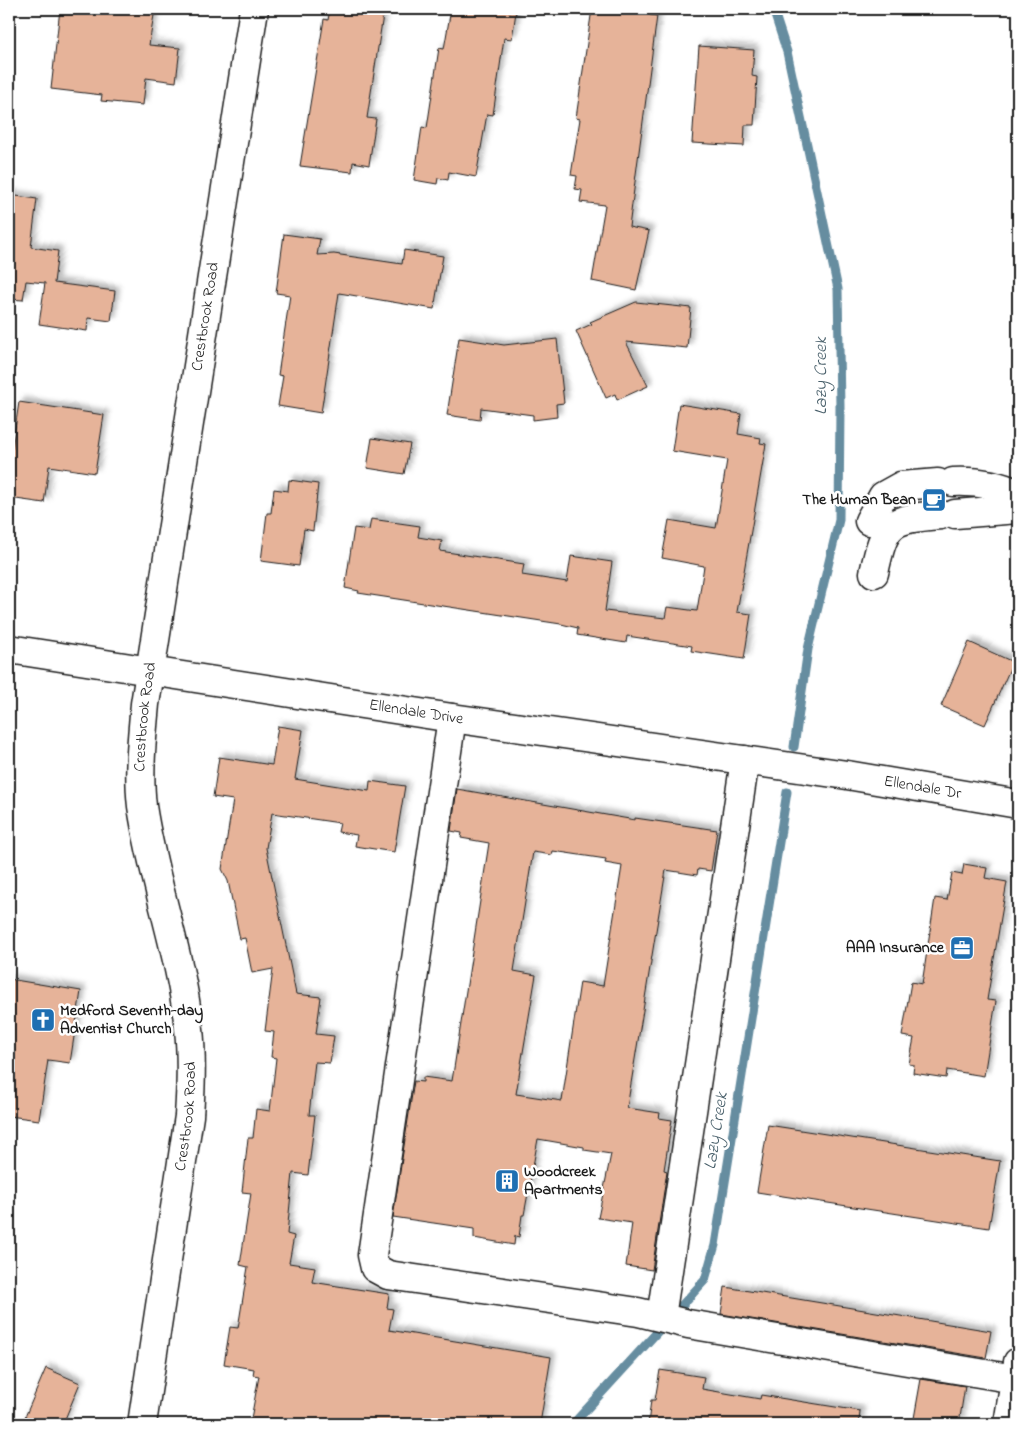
<svg xmlns="http://www.w3.org/2000/svg" width="1027" height="1433" font-family="'Indie Flower',sans-serif">
<style>
.lines{fill:none;stroke-linecap:round;stroke-linejoin:round}
.stream{stroke:#668da0;stroke-width:9}
.building{fill:#e6b399;stroke:#1c1c1c;fill-rule:evenodd;filter:url(#shadow)}
.minor-casing{stroke:#1c1c1c;stroke-width:31}
.major-casing{stroke:#1c1c1c;stroke-width:31}
.minor{stroke:#fff;stroke-width:28}
.major{stroke:#fff;stroke-width:28}
.labels{text-anchor:middle;dominant-baseline:central;stroke-width:5;stroke-linejoin:round;paint-order:stroke}
.street-label{font-size:16px;fill:#1c1c1c;stroke:#fff}
.poi-label{font-size:16px;font-weight:bold;fill:#1c1c1c;stroke:#fff;text-anchor:end}
.water-label{font-size:18px;font-style:italic;fill:#475e69;stroke:#fff}
</style>
<defs>
<filter id="shadow"><feDropShadow dx="4.5" dy="-4.5" stdDeviation="2.5" flood-color="#0004"/></filter>
</defs>
<rect width="100%" height="100%" fill="#fff"/>
<filter id="ink" filterUnits="userSpaceOnUse"><feTurbulence type="fractalNoise" baseFrequency=".02" numOctaves="2"/><feDisplacementMap in="SourceGraphic" scale="10" xChannelSelector="R" yChannelSelector="G"/><feConvolveMatrix kernelMatrix="1 2 1 2 8 2 1 2 1" color-interpolation-filters="sRGB"/></filter>
<g filter="url(#ink)">
<g class="lines">
<!-- stream -->
<path class="stream" d="M773 9 787 52 838 289 840 407 839 520 808 649 794 747
M573 1424 705 1280 715 1245 787 792"/>
</g>
<!-- building -->
<path class="building" d="M60 9H155L149 45 180 48 176 82 146 78 143 105 101 101 102 95 51 89Z
M330 9H384L367 118 376 119 369 165 353 162 352 172 300 166 324 19 328 20Z
M451 9H496L516 12 512 39 504 38 493 115 487 114 476 177 449 172 448 180 438 178 437 184 414 180 422 127 427 128 439 48 444 49Z
M592 9H651L650 15 657 16 629 227 649 231 636 290 592 281 605 205 580 202 582 190 575 189 577 176 571 175 580 119 576 118Z
M699 46 754 50 752 76 757 77 754 125H745L744 146 692 143Z
M9 195 37 199 31 247 58 251 54 283 115 291 111 321 88 318 87 331 39 324 45 283 26 281 23 300 9 299Z
M284 234 320 239 317 255 334 254 402 264 404 250 443 256 434 309 339 293 321 413 278 406 283 376 278 375 290 295 276 293Z
M636 302 691 308 687 348 626 342 648 386 617 400 615 394 606 398 576 331 592 324 590 322Z
M459 338 504 345 557 339 564 403 556 404 557 417 533 420V415L481 408 480 420 447 415Z
M19 402 104 415 95 473 49 466 44 503 9 498V448L12 449Z
M679 404 741 414 738 434 761 438 760 443 766 444 737 612 751 614 744 659 691 651 692 646 627 636 626 643 577 635 578 628 561 624 358 593 359 591 345 588 354 528 369 530 371 519 420 526 418 537 442 541 440 551 524 564 522 575 567 582 571 556 612 562 605 611 665 618 667 607 697 611 704 566 662 558 669 520 716 528 727 460 672 451Z
M372 438 410 444 404 474 367 468Z
M289 480 318 484 313 531 304 529 299 566 261 561 267 513H271L274 489 288 491Z
M969 642 1013 662 985 725 941 706Z
M278 726 303 730 295 779 369 791 370 781 405 786 394 852 355 846 357 835 338 832 340 823 272 813 266 848 296 994 321 997 316 1034 334 1036 330 1063 315 1062 309 1115H315L308 1175 293 1173 287 1234 294 1236 289 1263 315 1267 312 1282 389 1294 387 1308 393 1309 389 1330 551 1357 540 1424H250L259 1376 253 1375 254 1369 224 1364 230 1327 238 1328 248 1267 240 1265 251 1193 242 1192 248 1138H253L256 1109 270 1111 276 1058 271 1057 274 1032 265 1031 273 969 252 973 245 938 240 939 228 881 222 869 233 800 213 797 219 757 272 765Z
M457 789 635 820V818L717 830 711 871 698 869 697 875 666 870 627 1108 660 1113 659 1118 672 1120 664 1170 667 1171 652 1270 626 1266 632 1223 598 1218 611 1154 584 1150V1147L538 1139 524 1215H522L519 1237 515 1236 514 1245 474 1238V1229L393 1217 414 1081 423 1082V1077L452 1081 489 843 461 838 462 833 451 831ZM553 851 606 859 605 863 622 866 603 986 580 982 562 1101 516 1094 536 975 514 971 533 852 552 855Z
M964 864 987 868 985 878 1007 882 987 1000 996 1001 984 1076 947 1070 946 1078 913 1073 914 1065 909 1064 914 1038 902 1036 911 982 922 984 935 898 947 900 952 873 962 875Z
M9 979 81 991 70 1063 48 1060 39 1120 9 1116Z
M768 1125 1000 1161 989 1228 757 1192Z
M725 1287 991 1331 986 1358 721 1314Z
M46 1368 80 1383 63 1424H22Z
M660 1370 704 1377 702 1389 760 1399 761 1395 860 1411 859 1424H648L651 1400H655Z
M921 1379 965 1386 959 1424H913Z"/>
<g class="lines">
<defs>
<g id="minor">
<path d="M953 482C976 481 997 484 1018 494"/>
<path d="M955 514 1018 509"/>
<path d="M869 521 883 496 901 486 938 483"/>
<path d="M874 573C885 522 889 519 941 515"/>
<path id="s1" d="M9 649 452 718 847 775 1018 804"/>
<path d="M452 718 372 1255 375 1268 388 1275 638 1312 688 1324 1015 1379"/>
<path d="M661 1317 745 760"/>
<path id="s2" d="M142 1424 189 1116C191 1087 192 1058 189 1029 181 954 153 881 142 806 138 773 142 737 145 704L254 9"/>
</g>
<path id="major" d="M1008 1424 1018 1362"/>
</defs>
<!-- minor casing -->
<use href="#minor" class="minor-casing"/>
<!-- major casing -->
<use href="#major" class="major-casing"/>
<!-- minor -->
<use href="#minor" class="minor"/>
<!-- major -->
<use href="#major" class="major"/>
</g>
</g>
<!-- icons -->
<defs>
<symbol id="cafe-square" viewBox="-11 -11 22 22"><rect x="-9" y="-9" width="18" height="18" rx="4" fill="#1f6fb2" stroke="#fff"/><path d="M-5.5-4.5H6V0H3Q3 3.5 0 3.5H-2.5Q-5.5 3.5-5.5 0ZM3-3.2v2h1.7v-2ZM-6 4.5H4V6H-6Z" fill="#fff"/></symbol>
<symbol id="office-square" viewBox="-11 -11 22 22"><rect x="-9" y="-9" width="18" height="18" rx="4" fill="#1f6fb2" stroke="#fff"/><path d="M-6-3h4V-5.5h4V-3h4V5H-6ZM-1-4.5V-3h2v-1.5ZM-6 0V1H6V0Z" fill="#fff"/></symbol>
<symbol id="church-square" viewBox="-11 -11 22 22"><rect x="-9" y="-9" width="18" height="18" rx="4" fill="#1f6fb2" stroke="#fff"/><path d="M-1.2-6h2.4v3.5h3.3v2.4h-3.3V6h-2.4V-.1h-3.3v-2.4h3.3Z" fill="#fff"/></symbol>
<symbol id="building-square" viewBox="-11 -11 22 22"><rect x="-9" y="-9" width="18" height="18" rx="4" fill="#1f6fb2" stroke="#fff"/><path d="M-4-6H4V6H1V3H-1V6H-4ZM-2.5-4.3h1.7v1.8h-1.7ZM.8-4.3h1.7v1.8H.8ZM-2.5-1h1.7V.8h-1.7ZM.8-1h1.7V.8H.8Z" fill="#fff"/></symbol>
</defs>
<g fill-rule="evenodd">
<use href="#cafe-square" x="920" y="486" width="28" height="28"/>
<use href="#office-square" x="948" y="934" width="28" height="28"/>
<use href="#church-square" x="29" y="1006" width="28" height="28"/>
<use href="#building-square" x="493" y="1167" width="28" height="28"/>
</g>
<g class="labels">
<!-- street labels -->
<g class="street-label">
<text stroke="none"><textPath href="#s2" startOffset="1121">Crestbrook Road</textPath></text>
<text stroke="none"><textPath href="#s1" startOffset="412">Ellendale Drive</textPath></text>
<text stroke="none"><textPath href="#s2" startOffset="716">Crestbrook Road</textPath></text>
<text stroke="none"><textPath href="#s1" startOffset="924">Ellendale Dr</textPath></text>
<text stroke="none"><textPath href="#s2" startOffset="311">Crestbrook Road</textPath></text>
</g>
<!-- poi labels -->
<g class="poi-label">
<text x="916" y="500">The Human Bean</text>
<text x="944" y="948">AAA Insurance</text>
<text x="60" y="1011" text-anchor="start">Medford Seventh-day<tspan x="60" dy="18">Adventist Church</tspan></text>
<text x="524" y="1172" text-anchor="start">Woodcreek<tspan x="524" dy="18">Apartments</tspan></text>
</g>
<!-- water labels -->
<g class="water-label">
<text transform="translate(822 376) rotate(-90)">Lazy Creek</text>
<text transform="translate(717 1131) rotate(-81)">Lazy Creek</text>
</g>
</g>
<!-- margin -->
<rect width="1027" height="1433" fill="none" stroke="#fff" stroke-width="30"/>
<rect x="15" y="15" width="997" height="1403" fill="none" stroke="#1c1c1c" stroke-width="2" filter="url(#ink)"/>
</svg>
